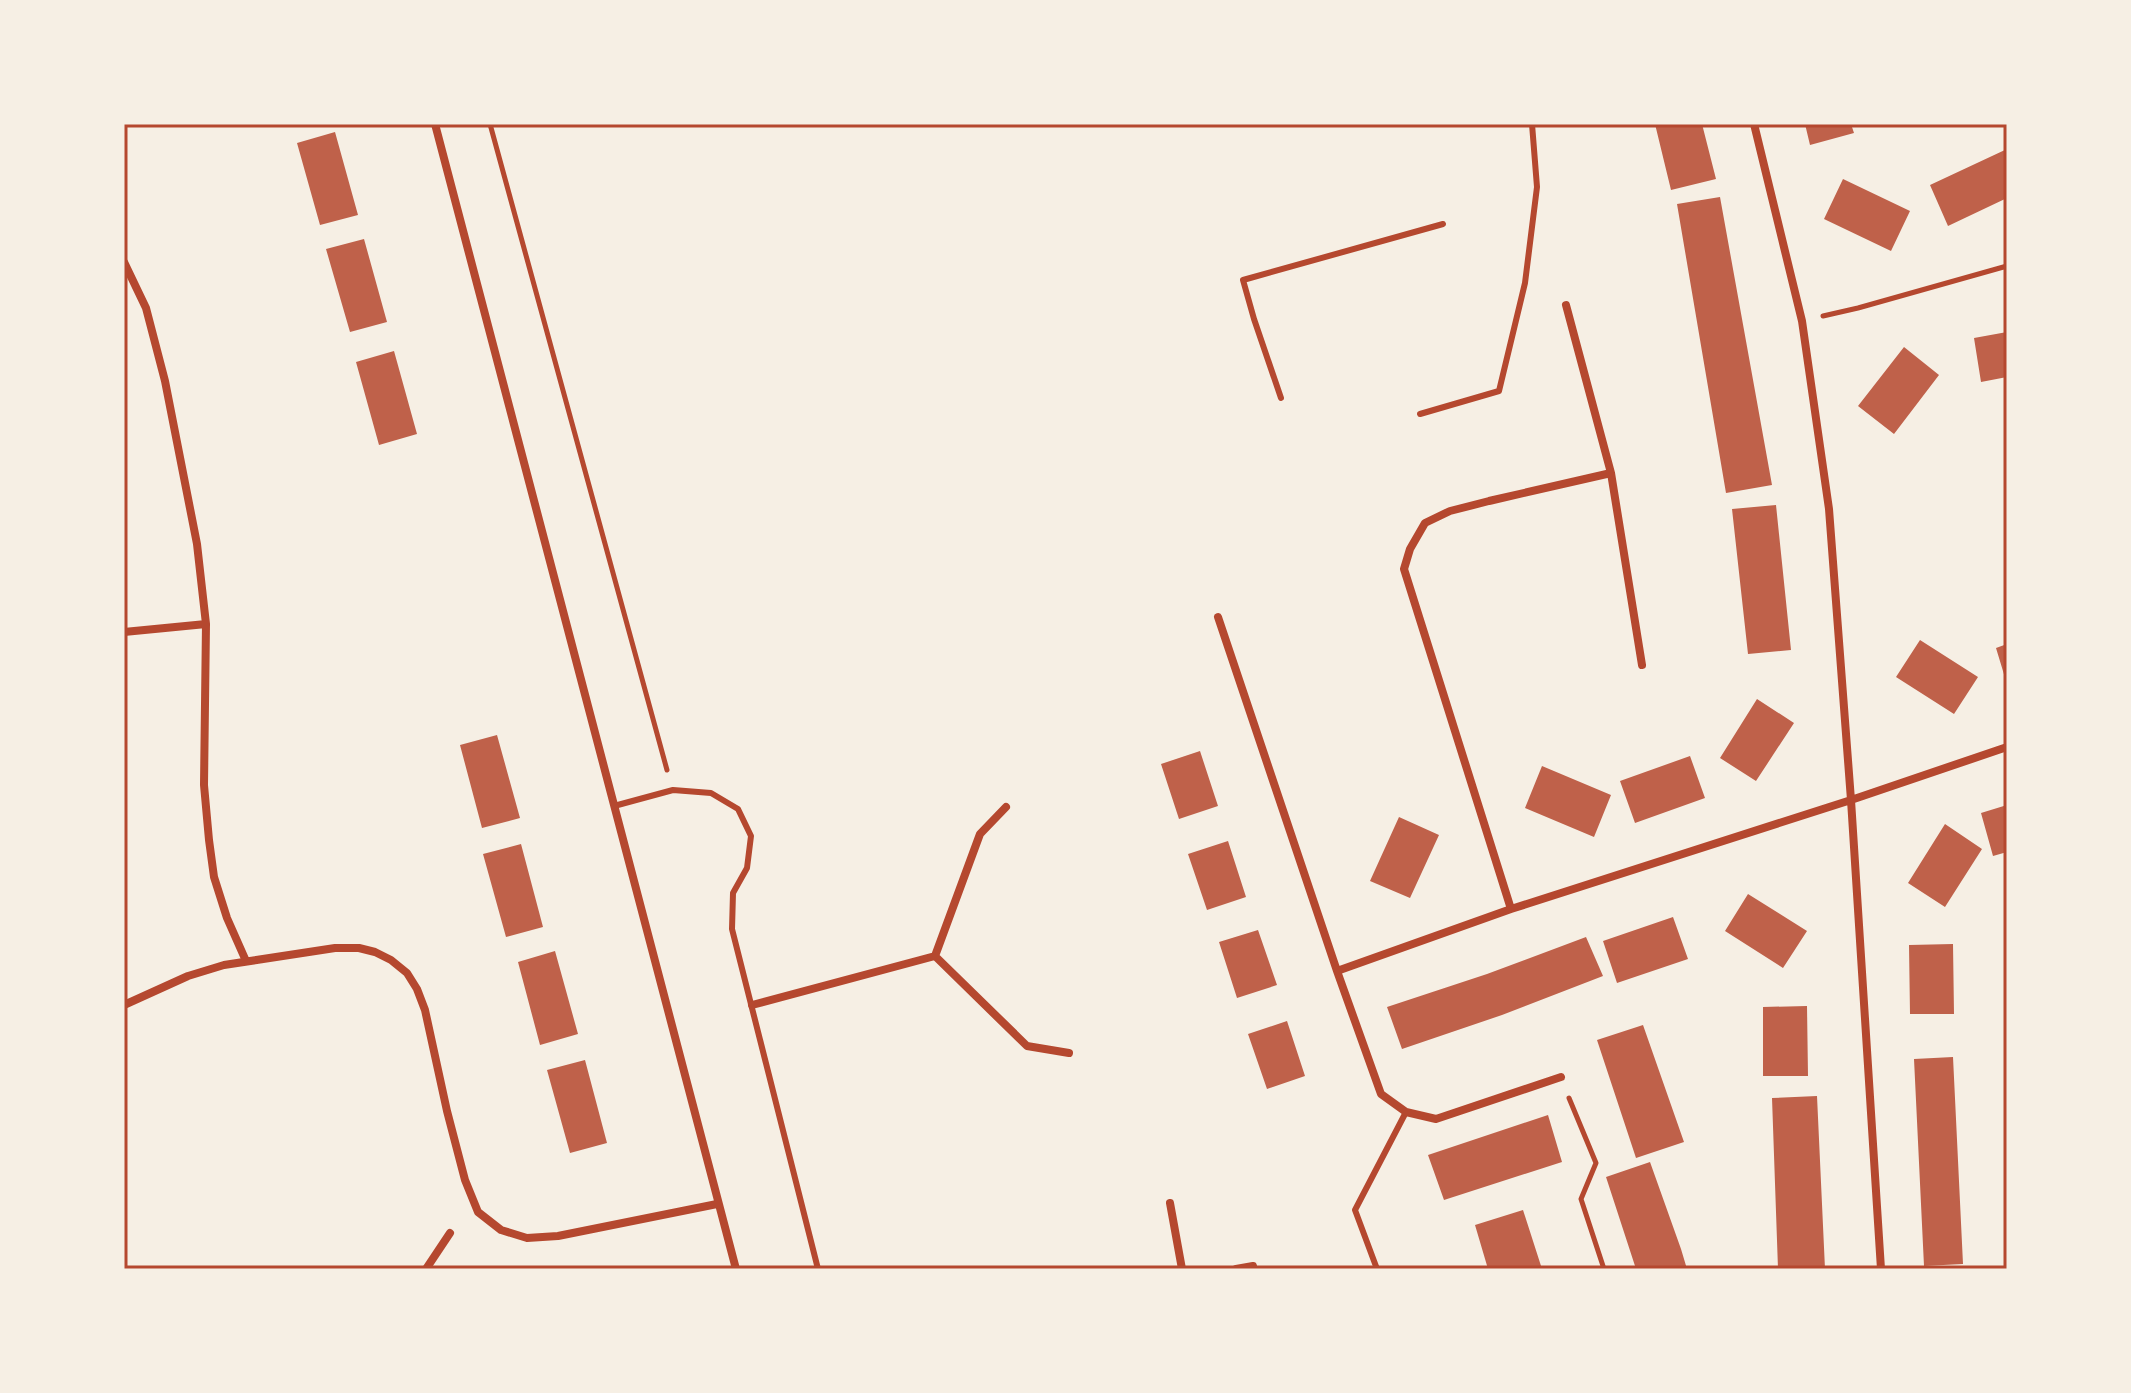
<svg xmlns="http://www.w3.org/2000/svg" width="2131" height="1393" font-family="Figtree,sans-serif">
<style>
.building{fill:#bf614a}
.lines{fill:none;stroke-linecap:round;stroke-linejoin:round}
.path{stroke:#b5482f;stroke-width:5}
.service{stroke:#b5482f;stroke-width:6}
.minor{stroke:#b5482f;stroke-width:8}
.neatline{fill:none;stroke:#b5482f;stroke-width:3}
</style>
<rect width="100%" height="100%" fill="#f6efe4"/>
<!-- building -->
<path class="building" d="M1655 124H1702L1716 179 1671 190Z
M1805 124H1851L1854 133 1810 145Z
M335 132 358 215 320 225 297 143Z
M2007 149V198L1948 226 1930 185Z
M1843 179 1910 211 1891 251 1824 219Z
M1720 197 1772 485 1726 493 1677 204Z
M364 239 387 322 350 332 326 249Z
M2007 332V377L1981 382 1974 338Z
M1904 347 1939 375 1894 434 1858 406Z
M394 351 417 434 379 445 356 362Z
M1776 505 1791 650 1748 654 1732 509Z
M1920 640 1978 677 1954 714 1896 677Z
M2007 644V681H2006L1996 648Z
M1757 699 1794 723 1756 781 1720 758Z
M497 735 520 818 482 828 460 745Z
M1200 751 1218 806 1179 819 1161 764Z
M1690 756 1705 798 1635 823 1620 781Z
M1542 766 1611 795 1594 837 1525 808Z
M2007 805V852L1993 856 1981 813Z
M1399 817 1439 835 1410 898 1370 881Z
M1945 824 1982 849 1945 907 1908 883Z
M1228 841 1246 897 1207 910 1188 854Z
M521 844 543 927 506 937 483 854Z
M1748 894 1807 931 1783 968 1725 931Z
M1673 917 1688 959 1617 983 1603 941Z
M1258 930 1277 985 1237 998 1219 942Z
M1586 937 1603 976 1502 1015 1402 1049 1387 1007 1487 974Z
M1953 944 1954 1014H1910L1909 945Z
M555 951 578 1034 540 1045 518 962Z
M1807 1006 1808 1076H1763V1007Z
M1287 1021 1305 1076 1267 1089 1248 1034Z
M1643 1025 1684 1142 1636 1158 1597 1040Z
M1953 1057 1963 1264 1924 1266 1914 1059Z
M585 1060 607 1143 570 1153 547 1070Z
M1817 1096 1825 1269H1778L1772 1098Z
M1548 1115 1562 1162 1444 1200 1428 1155Z
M1650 1162 1681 1249 1687 1269H1636L1606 1177Z
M1523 1210 1542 1269H1488L1475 1225Z"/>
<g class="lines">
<!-- path -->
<path class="path" d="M490 124 667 770
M1823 316 1858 308 2007 266
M1569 1098 1596 1163 1581 1199 1604 1269"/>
<!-- service -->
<path class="service" d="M1281 398 1254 319 1243 280 1443 224
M1420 414 1499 391 1525 283 1537 187 1532 124
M614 806 673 790 711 793 738 809 751 836 747 868 733 893 732 929 818 1269
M1377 1269 1355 1210 1406 1112"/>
<!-- minor -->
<path class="minor" d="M435 124 736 1269
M1754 124 1802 321 1829 509 1851 800 1881 1269
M124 262 146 308 165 381 197 544 206 624 204 785 209 840 214 877 227 918 246 961
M1566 305 1611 473 1642 665
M1218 617 1337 971 1381 1094 1406 1112 1436 1119 1561 1077
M124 632 206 624
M1006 807 980 834 935 956 1027 1046 1069 1053
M1511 909 1404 569 1410 549 1425 523 1450 511 1489 501 1611 473
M1337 971 1511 909 1851 800 2007 747
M124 1005 188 976 224 965 335 948H359L375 952 391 960 407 973 417 989 425 1010 447 1111 465 1180 478 1212 501 1230 527 1238 558 1236 717 1204
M752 1005 935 956
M1170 1203 1182 1269
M426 1269 450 1233
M1236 1269 1253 1266"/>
</g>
<!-- border -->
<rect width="2131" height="1393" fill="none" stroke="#f6efe4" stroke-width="252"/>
<rect x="126" y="126" width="1879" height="1141" class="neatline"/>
</svg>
